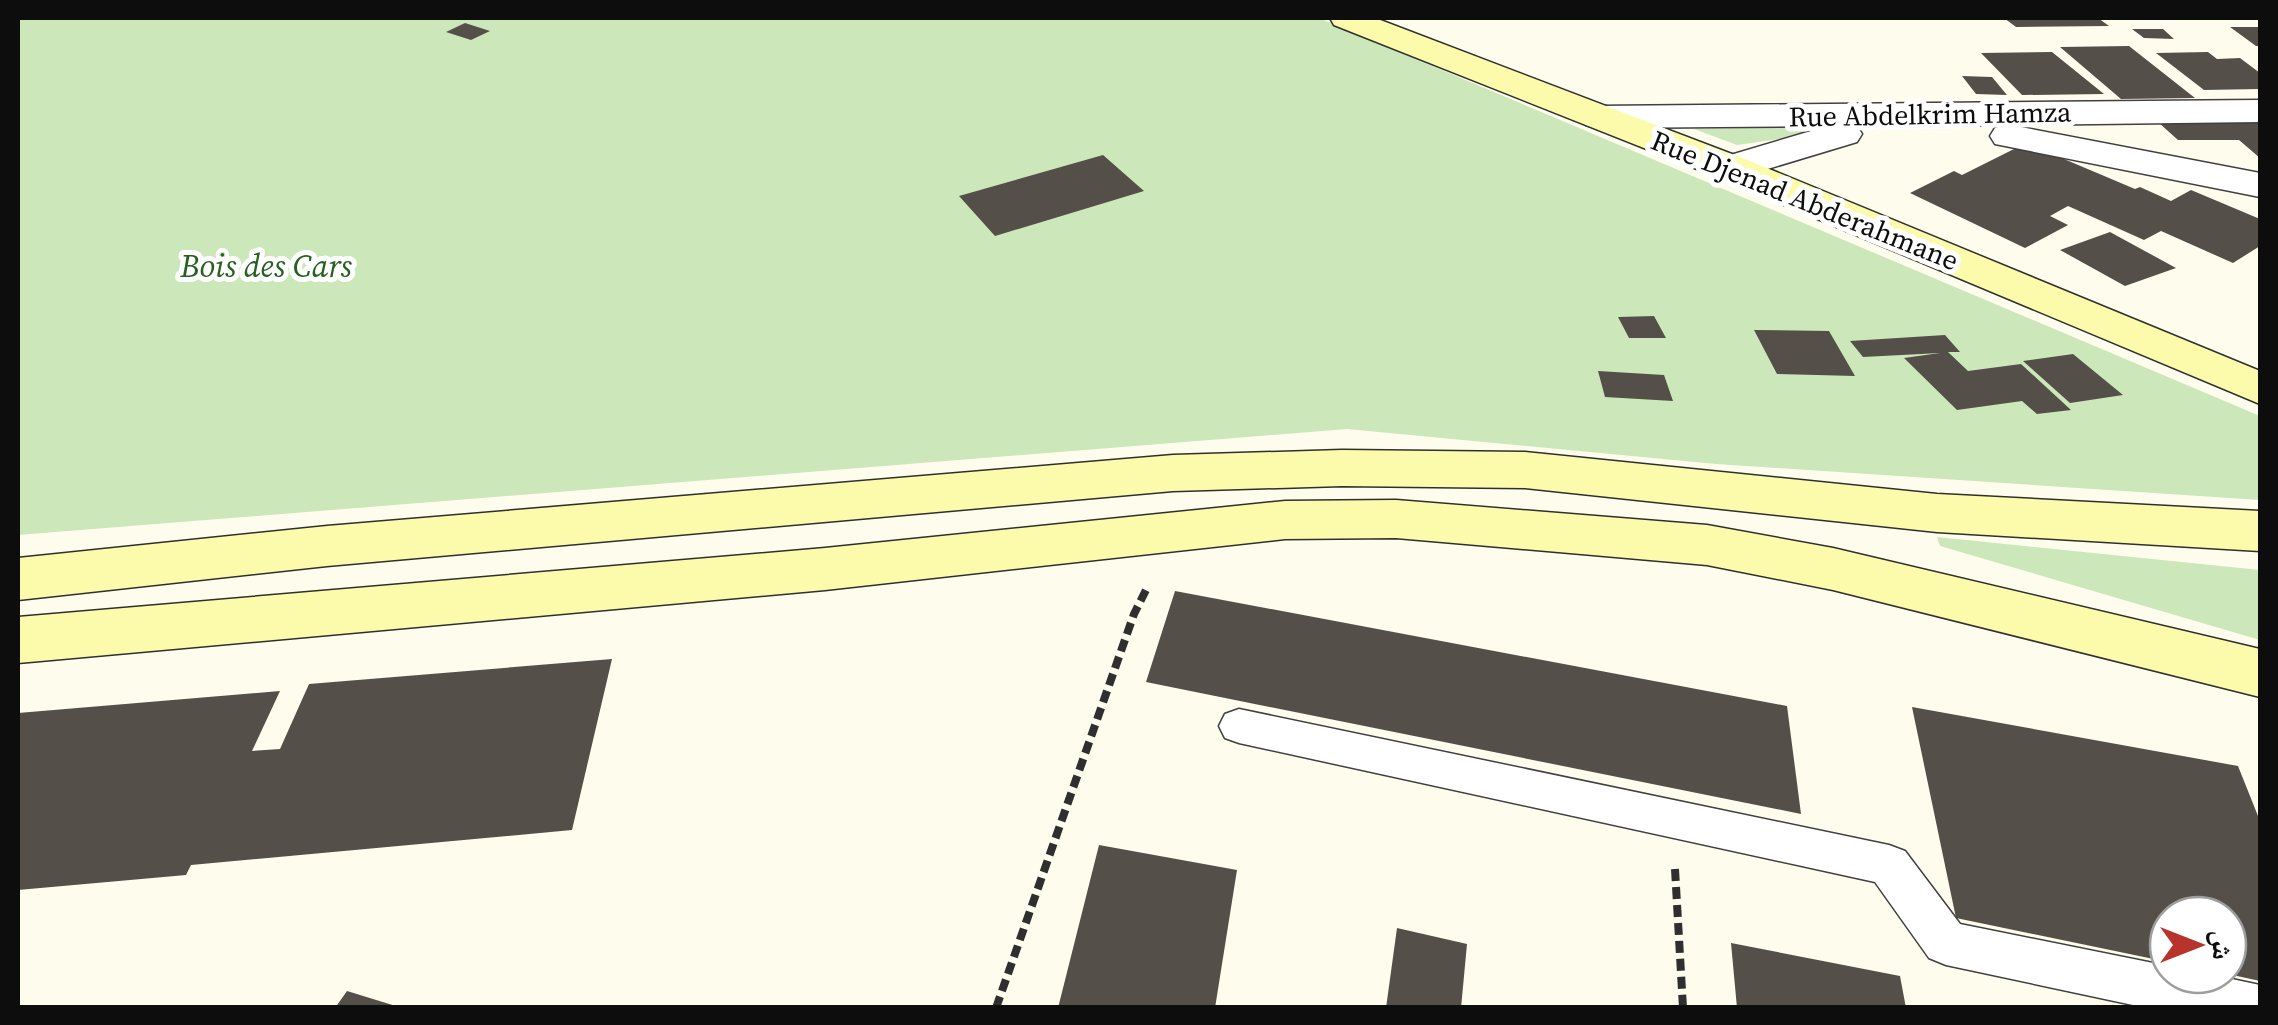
<svg xmlns="http://www.w3.org/2000/svg" width="2278" height="1025" font-family="'Source Serif 4','Noto Naskh Arabic',serif">
<style>
.green{fill:#cce7b9}
.building{fill:#554f4a}
.lines{fill:none;stroke-linecap:round;stroke-linejoin:round}
.lane-casing{stroke:#404040;stroke-width:3}
.street-casing{stroke:#404040;stroke-width:3}
.secondary-casing{stroke:#2f2f2f;stroke-width:3}
.path{stroke:#2f2f2f;stroke-width:8;stroke-dasharray:12 6;stroke-linecap:butt}
.lane{fill:#fff;fill-rule:evenodd}
.street{fill:#fff;fill-rule:evenodd}
.secondary{fill:#fbfbab;fill-rule:evenodd}
.labels{text-anchor:middle;dominant-baseline:central;stroke-width:10;stroke-linejoin:round;paint-order:stroke}
.far-street-label{font-size:28px;fill:#0d0d0d;stroke:#fff}
.park-label{font-size:32px;font-style:italic;fill:#276120;stroke:#fff}
</style>
<rect width="100%" height="100%" fill="#fefded"/>
<!-- green -->
<path class="green" d="M18 18H1319L2260 416V500L1716 464 1347 429 18 535Z
M1845 126 1851 129 1737 145 1694 129Z
M1937 537 2260 570V640L1940 546Z"/>
<!-- building -->
<path class="building" d="M2004 18H2098L2109 26 2016 27Z
M465 23 490 31 471 40 446 32Z
M2230 27H2260V46H2256Z
M2132 29H2163L2174 39 2144 38Z
M2129 46 2195 98 2121 99 2060 47Z
M2052 52 2104 94 2022 95 1981 53Z
M2208 52 2217 59 2240 58 2260 73V89L2204 90 2156 53Z
M1962 76 1992 77 2007 95 1976 94Z
M2159 123H2260V158L2239 140H2178Z
M2026 143 2135 189 2140 187 2171 201 2191 190 2260 219V246L2233 263 2161 231 2144 240 2068 206 2050 216 2068 225 2025 248 1910 193 1954 171 1962 175Z
M1103 155 1144 191 995 236 959 196Z
M2110 232 2176 268 2125 286 2060 250Z
M1654 316 1666 338H1629L1618 317Z
M1754 330 1829 331 1855 376 1777 374Z
M1945 335 1960 352H1948L1968 371 2021 364 2071 410 2037 414 2022 401 1957 410 1904 358 1940 353 1863 357 1850 341Z
M2073 354 2123 395 2070 403 2023 361Z
M1598 371 1664 375 1673 401 1605 397Z
M1175 591 1787 706 1801 814 1146 682Z
M612 659 572 830 191 865 186 875 18 890V713L280 691 252 751 280 749 309 684Z
M1912 707 2238 766 2260 821V981L2228 974V915H2168V962L1956 918Z
M1099 845 1237 870 1215 1008H1058Z
M1397 928 1467 944 1461 1008H1386Z
M1731 943 1900 976 1906 1008H1737Z
M347 991 399 1007V1008H335Z"/>
<g class="lines">
<defs>
<path id="lane" d="M1239 709 1889 845 1905 851 1960 924 2168 966V975H2213L2260 985V1008H2147L1946 965 1929 958 1875 882 1239 743 1225 738 1219 726 1225 714Z"/>
<path id="street" d="M2260 100V122L2010 125 2260 173V197L1995 144 1990 136 1995 128 2008 125 1857 126 1862 134 1857 142 1731 180 1717 177 1711 168 1717 159 1828 126 1599 128 1586 125 1580 117 1586 109 1599 106Z"/>
<path id="secondary" d="M1330 18H1375L1745 159 2260 371V404L1717 177 1334 25Z
M1342 450 1525 452 1937 494 2260 511V551L1937 532 1525 488 1342 486 1173 491 327 566 18 600V558L327 526 1173 455Z
M1396 500 1707 525 1833 548 2260 649V697L1833 590 1707 565 1396 538 1285 539 825 590 18 663V617L825 548 1285 501Z"/>
</defs>
<!-- lane casing -->
<use href="#lane" class="lane-casing"/>
<!-- street casing -->
<use href="#street" class="street-casing"/>
<!-- secondary casing -->
<use href="#secondary" class="secondary-casing"/>
<!-- path -->
<path class="path" d="M1675 869 1683 1008
M996 1008 1134 614 1148 586"/>
<!-- lane -->
<use href="#lane" class="lane"/>
<!-- street -->
<use href="#street" class="street"/>
<!-- secondary -->
<use href="#secondary" class="secondary"/>
</g>
<g class="labels">
<!-- far-street labels -->
<g class="far-street-label">
<text transform="translate(1930 114) rotate(-1)">Rue Abdelkrim Hamza</text>
<text transform="translate(1805 200) rotate(22)">Rue Djenad Abderahmane</text>
</g>
<!-- park labels -->
<g class="park-label">
<text x="266" y="266">Bois des Cars</text>
</g>
</g>
<!-- border -->
<rect width="2278" height="1025" fill="none" stroke="#0d0d0d" stroke-width="40"/>
<!-- north arrow -->
<g transform="translate(2198 945) rotate(90)"><circle r="48" fill="#ffffff" stroke="#9e9e9e" stroke-width="2.5"/>
<path d="M0-8L18 38L0 25L-18 38Z" fill="#b7332b"/>
<text y="-15" font-size="28" font-weight="bold" text-anchor="middle" fill="#0d0d0d">ش</text>
</g>
</svg>
